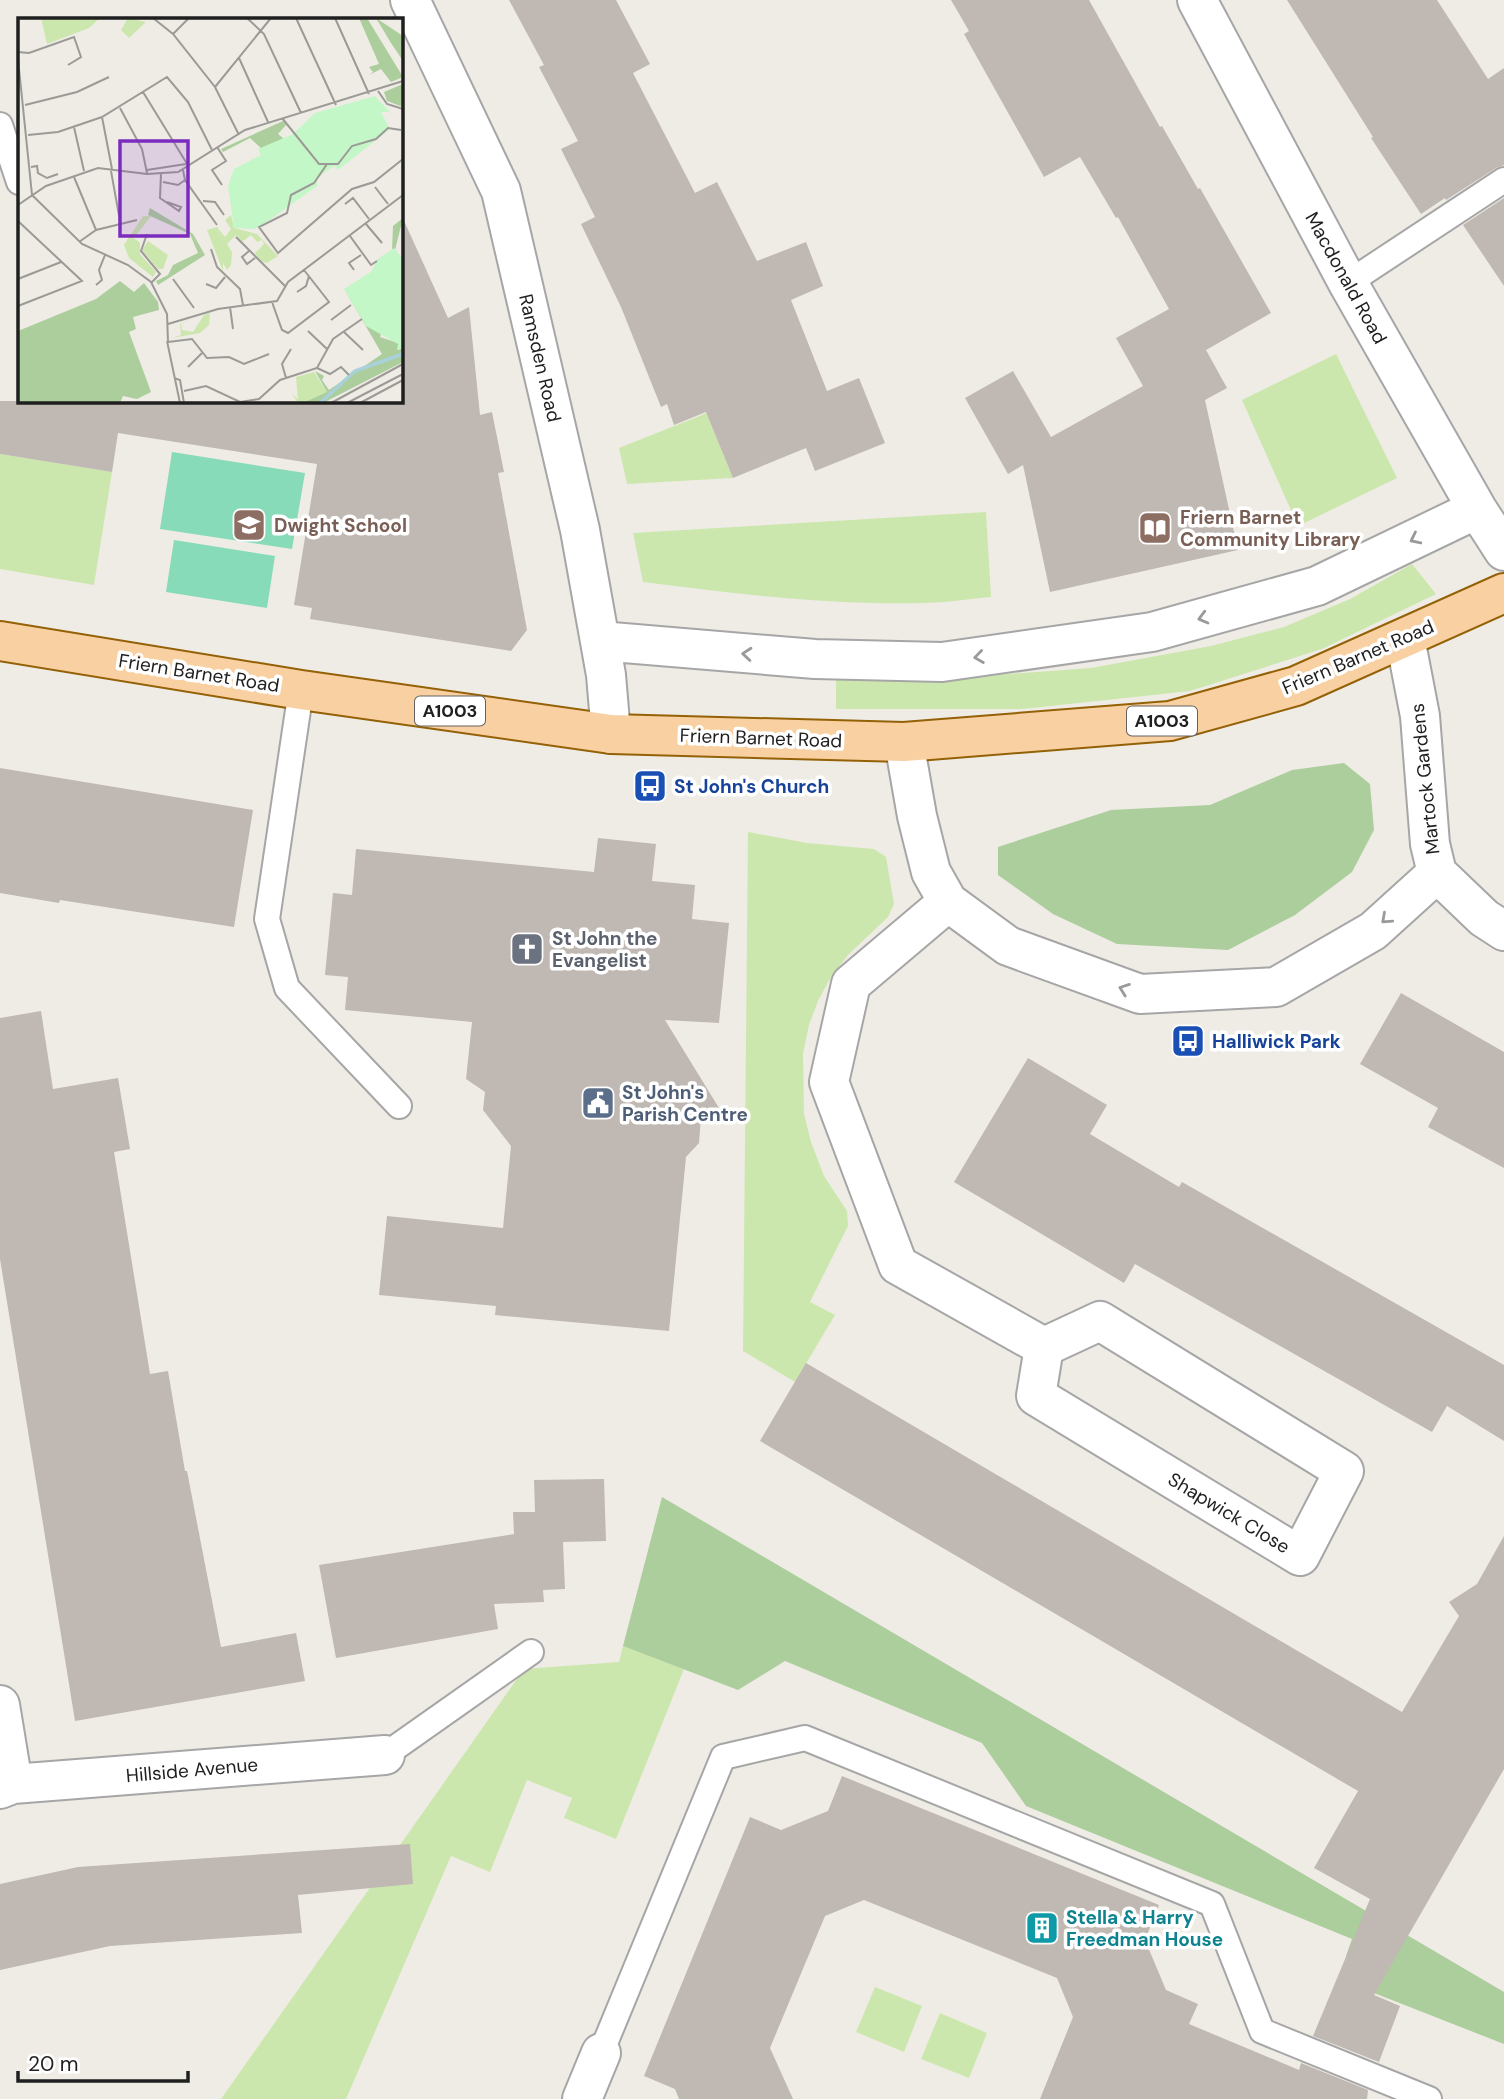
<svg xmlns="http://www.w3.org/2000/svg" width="1504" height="2099" font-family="'DM Sans',sans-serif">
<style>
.grass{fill:#cce7ad}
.forest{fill:#accd9c}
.pitch{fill:#87dbb8}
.building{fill:#c0b8b2}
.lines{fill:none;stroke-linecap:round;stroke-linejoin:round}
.service-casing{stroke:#a6a6a6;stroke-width:28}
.minor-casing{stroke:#a6a6a6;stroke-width:42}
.primary-casing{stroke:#946106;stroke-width:42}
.service{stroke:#fff;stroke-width:24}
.minor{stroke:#fff;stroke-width:38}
.primary{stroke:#f8d0a2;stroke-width:38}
.oneway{stroke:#9a9a9a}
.labels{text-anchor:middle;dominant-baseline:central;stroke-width:7;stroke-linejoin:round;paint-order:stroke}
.shield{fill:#fff;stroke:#626262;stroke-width:2}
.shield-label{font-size:18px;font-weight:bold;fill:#1f1f1f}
.street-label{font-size:19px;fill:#1f1f1f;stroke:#fff}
.education-label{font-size:19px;font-weight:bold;fill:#785e54;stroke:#fff;text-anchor:start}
.transit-label{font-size:19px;font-weight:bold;fill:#164399;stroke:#fff;text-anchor:start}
.worship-label{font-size:19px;font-weight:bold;fill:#5b616d;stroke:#fff;text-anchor:start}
.service-label{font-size:19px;font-weight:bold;fill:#4e5e75;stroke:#fff;text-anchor:start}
.culture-label{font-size:19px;font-weight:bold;fill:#0d838f;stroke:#fff;text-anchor:start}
.inset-river{fill:none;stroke:#a8d1db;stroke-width:3.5}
.inset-road{fill:none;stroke:#9c9a96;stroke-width:2}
.view{fill:#7b2cbf;fill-opacity:0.15;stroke:#7b2cbf;stroke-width:3.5}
.inset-edge{fill:none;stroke:#1f1f1f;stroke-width:3.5}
</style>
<rect width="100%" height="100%" fill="#efece6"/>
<!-- grass -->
<path class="grass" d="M1336 354 1397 478 1298 526 1242 400Z
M707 413 733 478 627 484 619 448Z
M0 454 112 472 94 585 0 569Z
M986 512 991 597C968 599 945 603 922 603 828 605 735 594 643 582L633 533Z
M1412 564 1436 594 1322 649 1190 691 1023 709H836V676H980L1091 668 1211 646 1284 627 1350 599Z
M748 832 807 843 874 849 886 857 894 904 888 917 848 955 831 977 818 1001 809 1025 803 1054 804 1114 811 1142 824 1176 847 1211 848 1226 810 1302 835 1315 795 1382 743 1351Z
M623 1646 684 1669 616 1839 564 1818 572 1798 527 1780 490 1872 451 1856 346 2099H221L524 1669 619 1662Z
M875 1987 922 2006 904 2052 856 2032Z
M940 2013 987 2033 969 2078 921 2059Z"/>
<!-- forest -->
<path class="forest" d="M1344 763 1370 784 1374 830 1352 872 1295 915 1228 950 1117 944 1053 914 998 875V847L1111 810 1210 805 1292 770Z
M662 1497 1504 1992V2044L1374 1993 1382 1971 1346 1956 1352 1939 1026 1806 982 1743 785 1661 738 1690 623 1646Z"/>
<!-- pitch -->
<path class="pitch" d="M172 452 305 473 292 549 160 529Z
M174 540 275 556 267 608 166 592Z"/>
<!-- building -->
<path class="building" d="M509 0H616L650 64 633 73 695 193 717 182 757 261 806 242 823 286 791 300 827 391 859 378 885 443 815 471 806 448 733 478 706 412 674 425 667 404 661 407 621 307 581 224 595 217 561 149 578 141 539 67 544 65Z
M951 0H1089L1160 127 1162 126 1198 189 1200 188 1271 313 1206 350 1227 388 1205 400 1238 550 1050 592 1023 465 1008 474 965 398 1013 371 1051 437 1143 386 1116 338 1169 309 1118 217 1116 218 1080 157 1044 177 964 34 969 31Z
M1287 0H1437L1488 79 1504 68V165L1496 168 1446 200 1445 198 1421 214 1371 138 1373 137Z
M1504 198V286L1463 225Z
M401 214 448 318 469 307 480 415 492 412 504 472 498 473 527 630 511 651 310 619 312 608 294 605 317 464 118 433 112 472 0 454V401H401Z
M0 768 253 810 234 927 60 900 59 903 0 893Z
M598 838 656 844 652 881 695 885 692 919 729 923 719 1023 665 1020 719 1108 701 1116 699 1143 686 1157 669 1331 495 1315 496 1306 379 1295 387 1216 503 1228 511 1146 483 1110 485 1092 466 1079 472 1022 345 1010 348 977 325 975 333 893 352 895 356 849 594 872Z
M1401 993 1504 1052V1168L1428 1127 1438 1108 1360 1064Z
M41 1011 53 1089 118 1078 130 1149 114 1152 150 1374 168 1371 185 1471H187L221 1647 296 1633 305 1681 75 1721 0 1259V1018Z
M1028 1058 1107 1105 1090 1134 1179 1187 1182 1182 1504 1365V1441L1447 1406 1432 1432 1135 1264 1124 1283 954 1182Z
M806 1363 1402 1712 1459 1616 1449 1602 1477 1584 1504 1536V1769L1374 1995 1400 2006 1379 2062 1313 2036 1370 1899 1314 1868 1358 1791 760 1441Z
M604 1479 606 1541 563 1542 565 1589 543 1590 544 1602 494 1604 498 1629 336 1658 319 1565 514 1534 513 1512H535L534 1480Z
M842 1776 1159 1905 1145 1940 1166 1990 1198 2004 1189 2024 1299 2070 1301 2063 1368 2090 1367 2099H1040L1073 2017 1057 1978 864 1900 825 1916 770 2048 793 2099H679L675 2089 644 2076 750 1817 781 1830 828 1811Z
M410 1844 413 1884 298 1895 302 1933 110 1946 0 1970V1884L78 1867Z"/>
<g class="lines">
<defs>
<path id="service" d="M0 125 19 182
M1348 283 1504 180
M301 690 267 919 287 988 399 1106
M385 1755 531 1652
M601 2053 723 1757 805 1738 1212 1904 1262 2031 1429 2099"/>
<path id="minor" d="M410 0 501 191 580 530 606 675 611 734
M1197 0 1348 283 1477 509 1504 551
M1405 638 1420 716 1430 844 1437 873 1484 918 1504 931
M600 641 815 659 942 662 1152 632 1317 586 1477 509
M904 742 917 816 931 872 948 902 1008 946 1140 994 1276 987 1373 931 1437 873
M948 902 851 984 829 1082 898 1265 1044 1347 1036 1396 1300 1556 1344 1471 1100 1321 1044 1347
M0 1705 13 1784
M0 1789 13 1784 385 1755
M582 2099 601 2053"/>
<path id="primary" d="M0 641 301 690 611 734 904 742 1170 721 1296 686 1504 593"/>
</defs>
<!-- service casing -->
<use href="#service" class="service-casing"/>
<!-- minor casing -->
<use href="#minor" class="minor-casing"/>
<!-- primary casing -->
<use href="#primary" class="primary-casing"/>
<!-- service -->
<use href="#service" class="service"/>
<!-- minor -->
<use href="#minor" class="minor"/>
<!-- primary -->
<use href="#primary" class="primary"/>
</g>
<!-- one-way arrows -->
<defs><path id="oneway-chevron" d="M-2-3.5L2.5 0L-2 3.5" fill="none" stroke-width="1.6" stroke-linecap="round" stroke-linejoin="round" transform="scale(1.75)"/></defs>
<g class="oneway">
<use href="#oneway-chevron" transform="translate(1415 539) rotate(154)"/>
<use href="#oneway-chevron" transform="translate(1203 618) rotate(165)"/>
<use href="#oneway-chevron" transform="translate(747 654) rotate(-175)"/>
<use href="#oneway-chevron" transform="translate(979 657) rotate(172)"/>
<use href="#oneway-chevron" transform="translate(1386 919) rotate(138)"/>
<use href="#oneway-chevron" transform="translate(1124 989) rotate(-160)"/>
</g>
<!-- icons -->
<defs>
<symbol id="school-square" viewBox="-11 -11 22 22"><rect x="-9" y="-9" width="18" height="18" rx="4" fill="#8d6e63" stroke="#fff"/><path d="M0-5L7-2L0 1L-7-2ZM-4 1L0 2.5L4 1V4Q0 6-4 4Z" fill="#fff"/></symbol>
<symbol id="library-square" viewBox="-11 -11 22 22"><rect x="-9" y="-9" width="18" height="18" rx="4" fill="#8d6e63" stroke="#fff"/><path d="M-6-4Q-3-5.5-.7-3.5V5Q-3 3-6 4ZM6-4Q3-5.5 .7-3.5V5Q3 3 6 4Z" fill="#fff"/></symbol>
<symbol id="bus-square" viewBox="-11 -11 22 22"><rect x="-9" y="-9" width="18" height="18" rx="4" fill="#1a4fb4" stroke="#fff"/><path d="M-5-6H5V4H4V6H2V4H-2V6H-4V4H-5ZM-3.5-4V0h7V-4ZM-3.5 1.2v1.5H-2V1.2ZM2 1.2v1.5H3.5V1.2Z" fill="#fff"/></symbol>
<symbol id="church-square" viewBox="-11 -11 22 22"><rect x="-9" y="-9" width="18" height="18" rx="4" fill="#6b7280" stroke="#fff"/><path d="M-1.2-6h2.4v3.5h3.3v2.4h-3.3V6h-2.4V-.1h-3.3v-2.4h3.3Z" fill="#fff"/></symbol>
<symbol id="civic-square" viewBox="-11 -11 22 22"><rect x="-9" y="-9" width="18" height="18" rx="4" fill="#5c6f8a" stroke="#fff"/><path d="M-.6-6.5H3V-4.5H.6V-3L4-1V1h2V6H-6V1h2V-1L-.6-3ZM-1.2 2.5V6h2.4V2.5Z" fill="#fff"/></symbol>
<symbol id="building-square" viewBox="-11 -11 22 22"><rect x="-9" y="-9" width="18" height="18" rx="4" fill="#0f9aa8" stroke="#fff"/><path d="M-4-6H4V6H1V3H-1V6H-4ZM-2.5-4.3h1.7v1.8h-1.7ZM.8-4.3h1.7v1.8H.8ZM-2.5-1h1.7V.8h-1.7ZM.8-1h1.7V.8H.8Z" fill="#fff"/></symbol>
</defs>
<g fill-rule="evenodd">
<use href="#school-square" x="230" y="506" width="38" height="38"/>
<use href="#library-square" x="1136" y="509" width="38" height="38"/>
<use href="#bus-square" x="631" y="767" width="38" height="38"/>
<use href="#church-square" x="508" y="930" width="38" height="38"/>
<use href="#bus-square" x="1169" y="1022" width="38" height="38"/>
<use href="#civic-square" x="579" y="1084" width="38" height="38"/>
<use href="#building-square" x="1023" y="1909" width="38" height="38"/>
</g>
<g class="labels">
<!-- shield labels -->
<g class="shield">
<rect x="415" y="696.5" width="70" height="29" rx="5"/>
<rect x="1127" y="706.5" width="70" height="29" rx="5"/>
</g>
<g class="shield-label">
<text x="450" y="711">A1003</text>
<text x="1162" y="721">A1003</text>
</g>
<!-- street labels -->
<g class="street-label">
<text transform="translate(1346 278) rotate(61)">Macdonald Road</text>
<text transform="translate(540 358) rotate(77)">Ramsden Road</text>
<text transform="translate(1358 657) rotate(-23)">Friern Barnet Road</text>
<text transform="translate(199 673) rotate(9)">Friern Barnet Road</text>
<text transform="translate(761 738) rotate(2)">Friern Barnet Road</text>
<text transform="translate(1425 779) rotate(-96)">Martock Gardens</text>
<text transform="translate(1229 1513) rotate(31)">Shapwick Close</text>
<text transform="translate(192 1770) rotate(-5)">Hillside Avenue</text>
</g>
<!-- education labels -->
<g class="education-label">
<text x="1180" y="517">Friern Barnet<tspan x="1180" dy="22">Community Library</tspan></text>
<text x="274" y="525">Dwight School</text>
</g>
<!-- transit labels -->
<g class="transit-label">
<text x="674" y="786">St John's Church</text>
<text x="1212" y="1041">Halliwick Park</text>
</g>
<!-- worship labels -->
<g class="worship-label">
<text x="552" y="938">St John the<tspan x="552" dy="22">Evangelist</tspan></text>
</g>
<!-- service labels -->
<g class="service-label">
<text x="622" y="1092">St John's<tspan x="622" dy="22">Parish Centre</tspan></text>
</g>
<!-- culture labels -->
<g class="culture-label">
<text x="1066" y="1917">Stella &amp; Harry<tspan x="1066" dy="22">Freedman House</tspan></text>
</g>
</g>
<!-- overview -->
<g transform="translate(18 18)">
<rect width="385" height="385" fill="#efece6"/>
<path d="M23 0H82L71 10 29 26ZM110 0 128 4 111 20 103 12ZM213 197 216 210 239 216 260 238 249 245 242 243 237 235 246 226 244 222 239 224 233 217 224 224 218 217 209 226 214 234 213 247 209 252 205 245V253L189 212 199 209 207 219 213 211 207 202ZM125 198H133L116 220 122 225V236L138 254 135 259 111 240 106 227ZM130 223 150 237 145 251H140L124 232ZM192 295 191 307 182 315 154 320 163 317 162 306 174 300 163 306 164 312 175 314 186 297ZM296 354 309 374 299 382 280 385 273 374 280 382 278 359Z" fill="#cce7ad"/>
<path d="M341 0H349L385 59 373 64 363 51 351 57 355 54 351 49 361 46ZM358 0 385 18V43L373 25ZM385 66V89L369 83 366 74ZM265 103 268 107 260 116 266 121 244 131 232 120 205 134 203 131ZM132 190 175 216 187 237 140 267 138 263 150 257 155 247 180 235 172 216 130 197ZM385 200 377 232 385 242 362 319 380 325V332L385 330V344L305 385H285L309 374 297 353 306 358 304 362 311 372 364 336 328 274 377 269 359 242 374 232 375 208ZM102 263 116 274 126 265 140 284 141 292 115 299 118 311 111 314 133 374 119 381 105 378 102 385H0V313L78 281Z" fill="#accd9c"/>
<path d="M357 78 372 94H363L372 111 320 152 316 148 299 160V168L253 201 237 211 216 210 210 168 216 151 243 137 240 131 275 116 297 95ZM376 230 385 242V330L379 332 380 326 348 308 326 271 354 253 359 242Z" fill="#c4f7c7"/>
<path class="inset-river" d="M302 385 337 353 385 336"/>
<path class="inset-road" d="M135 0 155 16 197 69 221 117M229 0 246 16 283 95M278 0 318 87M317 0 351 76M155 16 171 0M0 34 11 35 56 19 63 39 50 47M221 40 250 104M0 41 14 177M197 69 253 0M360 73 369 86 385 91M125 74 171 149M7 87 59 74 91 59M102 90 124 131 129 155M84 99 94 151M264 100 301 146H320L334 128 358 121 370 110 383 112M56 109 66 153M10 117 40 114 84 99 149 59 170 84 194 132M199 129 208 143 194 152 204 167M309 146 296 165 273 177 269 195 241 209 260 235 334 171 356 164 385 141M13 149 19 148 20 155 29 160 40 156M129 152 168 146M165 152 167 162 199 207M93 153 102 203M143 156 142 180 161 193 163 189 149 184M56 159 78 212M145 164 160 167 167 162M357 169 370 186M14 177 64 226 110 247 133 264 149 296 150 324M185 183 197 184 206 197M327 186 335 180 351 201M0 187 28 168 80 150 129 156 160 154 227 112 385 63M0 203 64 263 0 288M348 206 364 225M129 216 123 233 142 256 134 264M332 218 353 247 359 243M218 219 267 268M61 224 78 212 119 202M193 231 199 249 222 271 225 287M231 233 224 239 229 246 237 240M336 252 331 245 343 237M0 261 43 244M155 261 176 290M188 266 198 270 207 259M78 267 84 262 81 252 87 237M279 274 288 268 291 258M254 284 264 312 270 315 311 284 286 252M212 289 215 311M313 302 333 287M150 306 200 291 259 283 270 264 385 177M290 313 309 331M326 314 345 332M149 323 162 385M150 324 174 321 189 340 211 339 226 346 251 336M170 349 185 334M299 350 312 356 323 349 331 357M156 360 162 362 166 385M268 360 264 346 273 331M166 373 188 368 222 384 241 381 262 362 299 350 315 321 344 301M313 385 385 346M329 385 385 356M342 385 385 362"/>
<path class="view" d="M102 123H170V218H102Z"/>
<rect width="385" height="385" class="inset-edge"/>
</g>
<!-- scale -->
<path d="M18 2071v10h170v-10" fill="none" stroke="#1f1f1f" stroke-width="3.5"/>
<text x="28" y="2071" font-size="21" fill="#1f1f1f" stroke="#ffffff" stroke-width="5" paint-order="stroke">20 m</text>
</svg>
